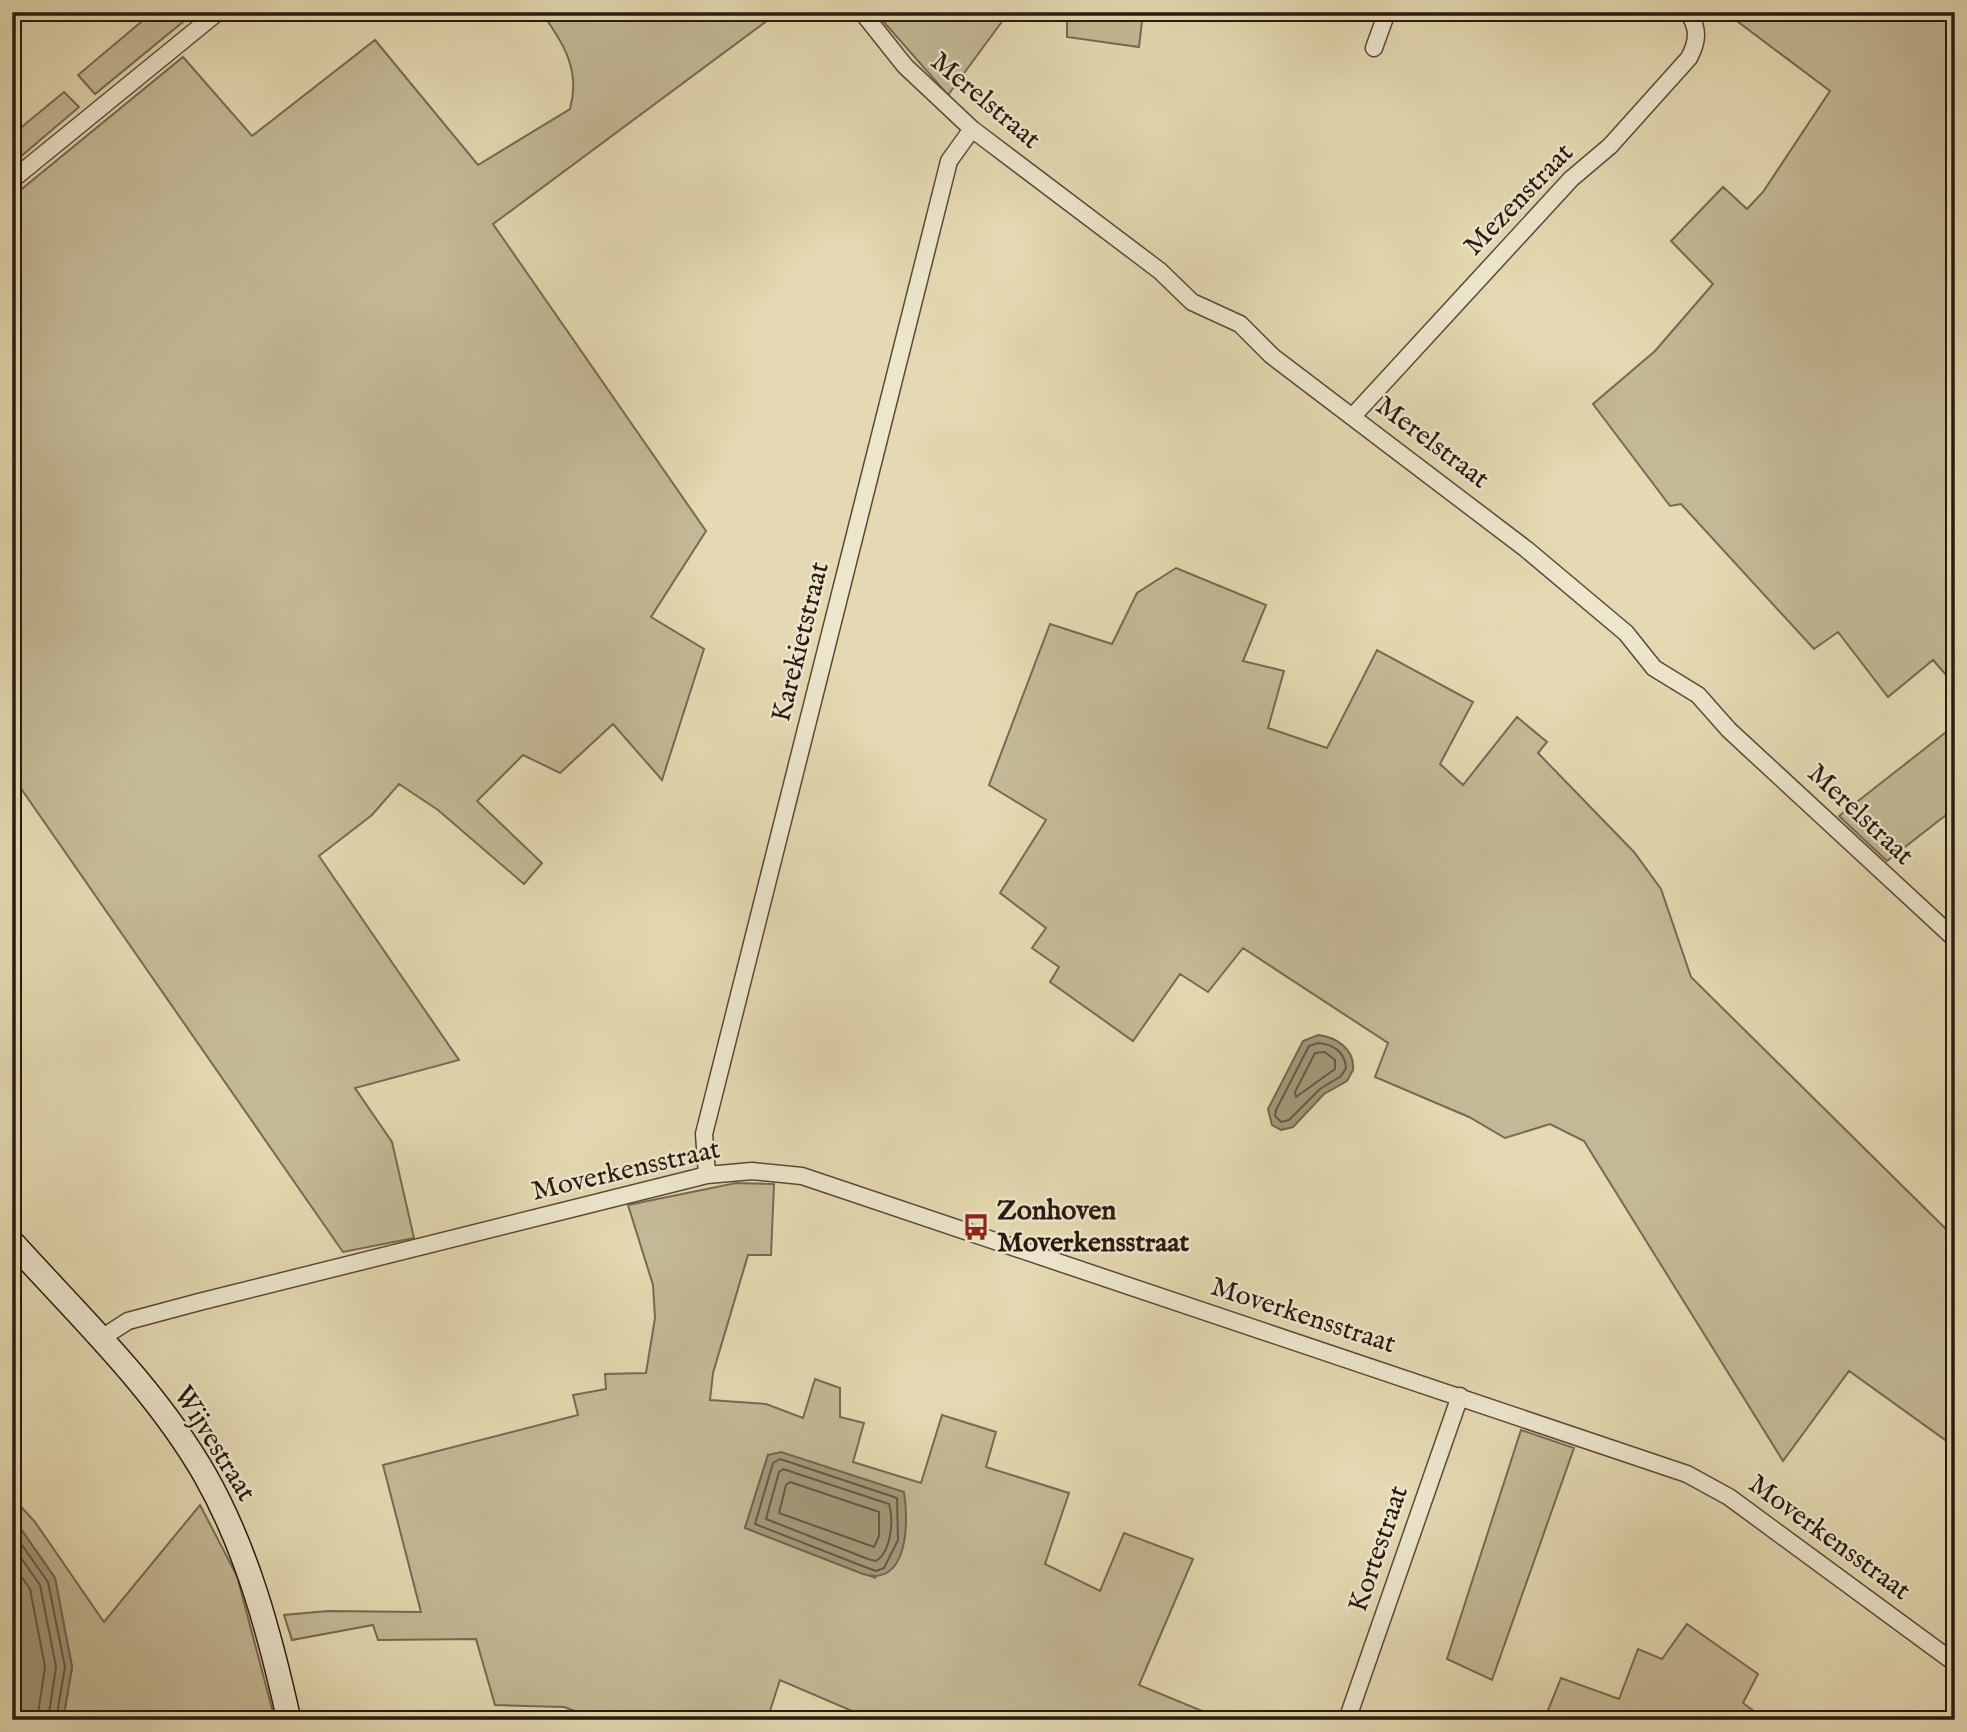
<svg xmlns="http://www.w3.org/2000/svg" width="1967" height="1732" font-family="'IM FELL English',serif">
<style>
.green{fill:#c4b996;stroke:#766a52;stroke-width:2;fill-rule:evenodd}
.water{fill:#a4987a;stroke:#73664f;stroke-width:2}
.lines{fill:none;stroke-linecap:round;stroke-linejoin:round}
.shore{stroke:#665944;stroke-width:2}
.street-casing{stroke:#584a37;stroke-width:19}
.secondary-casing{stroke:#291a0e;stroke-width:26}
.street{stroke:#ede6cd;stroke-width:16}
.secondary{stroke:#ede6cd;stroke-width:23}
.labels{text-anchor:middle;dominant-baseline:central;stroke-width:5;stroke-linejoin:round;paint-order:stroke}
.street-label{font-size:28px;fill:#291a0e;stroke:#ede6cd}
.poi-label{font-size:28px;font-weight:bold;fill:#291a0e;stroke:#ede6cd;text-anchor:start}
</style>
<rect width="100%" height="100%" fill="#e4d9b2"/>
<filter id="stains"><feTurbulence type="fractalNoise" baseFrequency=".00286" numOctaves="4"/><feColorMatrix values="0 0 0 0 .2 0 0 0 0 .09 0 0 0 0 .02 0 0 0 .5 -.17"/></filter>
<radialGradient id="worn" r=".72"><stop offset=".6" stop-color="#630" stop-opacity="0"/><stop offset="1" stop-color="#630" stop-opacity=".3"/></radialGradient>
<!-- green -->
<path class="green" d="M153 12H195L95 94 78 75Z
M541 12H779L493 224 706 531 651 617 704 649 662 780 613 724 560 773 523 755 477 801 542 863 524 884 438 810 399 784 372 815 319 856 459 1060 355 1088 392 1142 414 1238 343 1252 22 790 12 799V197L183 57 252 136 375 40 478 165 570 109C581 70 563 42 541 12Z
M875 12H1009L948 95Z
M1067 12H1143L1139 47 1067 37Z
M1725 12H1955V685L1933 660 1888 697 1838 632 1814 649 1681 504 1670 506 1593 404 1655 351 1713 284 1671 241 1723 187 1747 209 1763 192 1830 91Z
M64 92 79 107 12 164V135Z
M1176 568 1266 605 1243 661 1284 671 1268 728 1327 748 1377 650 1473 702 1440 764 1463 785 1517 717 1547 742 1538 753 1634 852 1661 889 1691 977 1955 1238V1447L1849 1371 1783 1461 1584 1141 1550 1124 1505 1138 1469 1117 1375 1077 1388 1043 1243 948 1208 992 1180 974 1133 1041 1050 982 1059 967 1032 948 1046 928 1000 893 1046 820 989 785 1050 624 1112 644 1137 593Z
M1955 725V808L1887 861 1839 816Z
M736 1183 774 1184 771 1255H748L713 1373 710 1400 766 1404 803 1418 815 1379 840 1388V1417L864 1423 853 1462 921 1483 942 1415 996 1432 986 1467 1069 1493 1045 1564 1100 1591 1124 1533 1193 1559 1139 1685 1212 1715 1210 1720H873L780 1680 767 1720H599L564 1707 495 1705 476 1639 378 1640 373 1625 292 1640 284 1615 328 1611 421 1612 383 1465 578 1415 573 1395 606 1389 605 1374 646 1373 655 1318 653 1285 628 1205ZM768 1455 876 1578 745 1528Z
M1521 1430 1574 1448 1492 1680 1447 1659Z
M12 1497 35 1522 104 1622 200 1505 237 1576 275 1720H63L72 1667 55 1578 18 1525 12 1524Z
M1687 1624 1758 1674 1743 1703 1766 1720H1544L1561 1678 1619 1699 1638 1649 1662 1659Z"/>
<!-- water -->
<path class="water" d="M1318 1035C1336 1037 1355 1049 1353 1070L1347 1081 1324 1094 1293 1127 1281 1130 1272 1125 1268 1109 1303 1041Z
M781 1452 904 1492C909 1522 908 1588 863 1574L745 1528 768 1455Z
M12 1524 18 1525 55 1578 72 1667 63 1720H12Z"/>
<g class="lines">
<!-- shore -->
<path class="shore" d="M1318 1043C1333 1044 1345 1052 1346 1068L1341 1076 1320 1089 1289 1120 1281 1122 1275 1116 1276 1110 1309 1046Z
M1325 1052 1335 1060V1069L1296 1097 1295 1092 1315 1053Z
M780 1459 897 1498 898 1540 884 1568 876 1571 865 1567 755 1524 773 1463Z
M783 1469 889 1504C894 1520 891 1552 876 1561L868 1559 766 1519 779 1472Z
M790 1482 879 1512V1536L874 1547 779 1513 786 1485Z
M12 1531 48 1582 65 1667 56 1720
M12 1545 40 1585 56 1667 48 1720
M12 1563 30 1589 45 1667 37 1720"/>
<defs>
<path id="street" d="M862 12 905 66 972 129 1160 271 1192 302 1240 324 1272 356 1526 549 1626 633 1654 668 1698 695 1729 730 1955 939
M1374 48 1387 12
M12 180 218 12
M1353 416 1571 179 1610 146 1689 58C1698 41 1699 29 1688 12
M707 1175 704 1134 949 161 972 129
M100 1339 128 1321 199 1302 707 1175 752 1171 802 1176 1687 1474 1729 1497 1955 1663
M1347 1720 1460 1396"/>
<path id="secondary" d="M12 1242C79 1316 155 1388 205 1475 248 1551 270 1635 289 1720"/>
</defs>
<!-- street casing -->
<use href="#street" class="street-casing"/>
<!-- secondary casing -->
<use href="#secondary" class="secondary-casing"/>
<!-- street -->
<use href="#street" class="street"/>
<!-- secondary -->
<use href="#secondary" class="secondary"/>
</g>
<!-- icons -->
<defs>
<symbol id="bus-bare" viewBox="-9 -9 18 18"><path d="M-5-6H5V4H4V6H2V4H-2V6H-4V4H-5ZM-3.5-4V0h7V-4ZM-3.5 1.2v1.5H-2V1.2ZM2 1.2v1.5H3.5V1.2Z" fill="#8f2418" stroke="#ede6cd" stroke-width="2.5" paint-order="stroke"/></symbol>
</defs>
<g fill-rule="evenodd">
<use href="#bus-bare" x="957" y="1208" width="38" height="38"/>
</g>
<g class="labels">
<!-- street labels -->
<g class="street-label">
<text transform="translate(985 101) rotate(40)">Merelstraat</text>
<text transform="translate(1519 200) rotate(-46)">Mezenstraat</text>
<text transform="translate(1432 443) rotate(37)">Merelstraat</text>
<text transform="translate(801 642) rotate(-76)">Karekietstraat</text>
<text transform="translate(1860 815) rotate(43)">Merelstraat</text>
<text transform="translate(626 1171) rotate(-13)">Moverkensstraat</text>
<text transform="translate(1303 1316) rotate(18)">Moverkensstraat</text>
<text transform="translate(214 1444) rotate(58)">Wijvestraat</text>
<text transform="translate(1829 1538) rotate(36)">Moverkensstraat</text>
<text transform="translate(1379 1549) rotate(-71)">Kortestraat</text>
</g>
<!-- poi labels -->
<g class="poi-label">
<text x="997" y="1211">Zonhoven<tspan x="997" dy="32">Moverkensstraat</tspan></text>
</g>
</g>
<!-- margin -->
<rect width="1967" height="1732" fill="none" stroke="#e4d9b2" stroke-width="42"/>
<rect x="14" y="14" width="1939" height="1704" fill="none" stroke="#291a0e" stroke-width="3.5"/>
<rect x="21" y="21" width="1925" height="1690" fill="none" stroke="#291a0e" stroke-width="2"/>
<rect width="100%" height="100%" filter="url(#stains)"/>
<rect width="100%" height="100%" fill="url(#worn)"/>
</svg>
